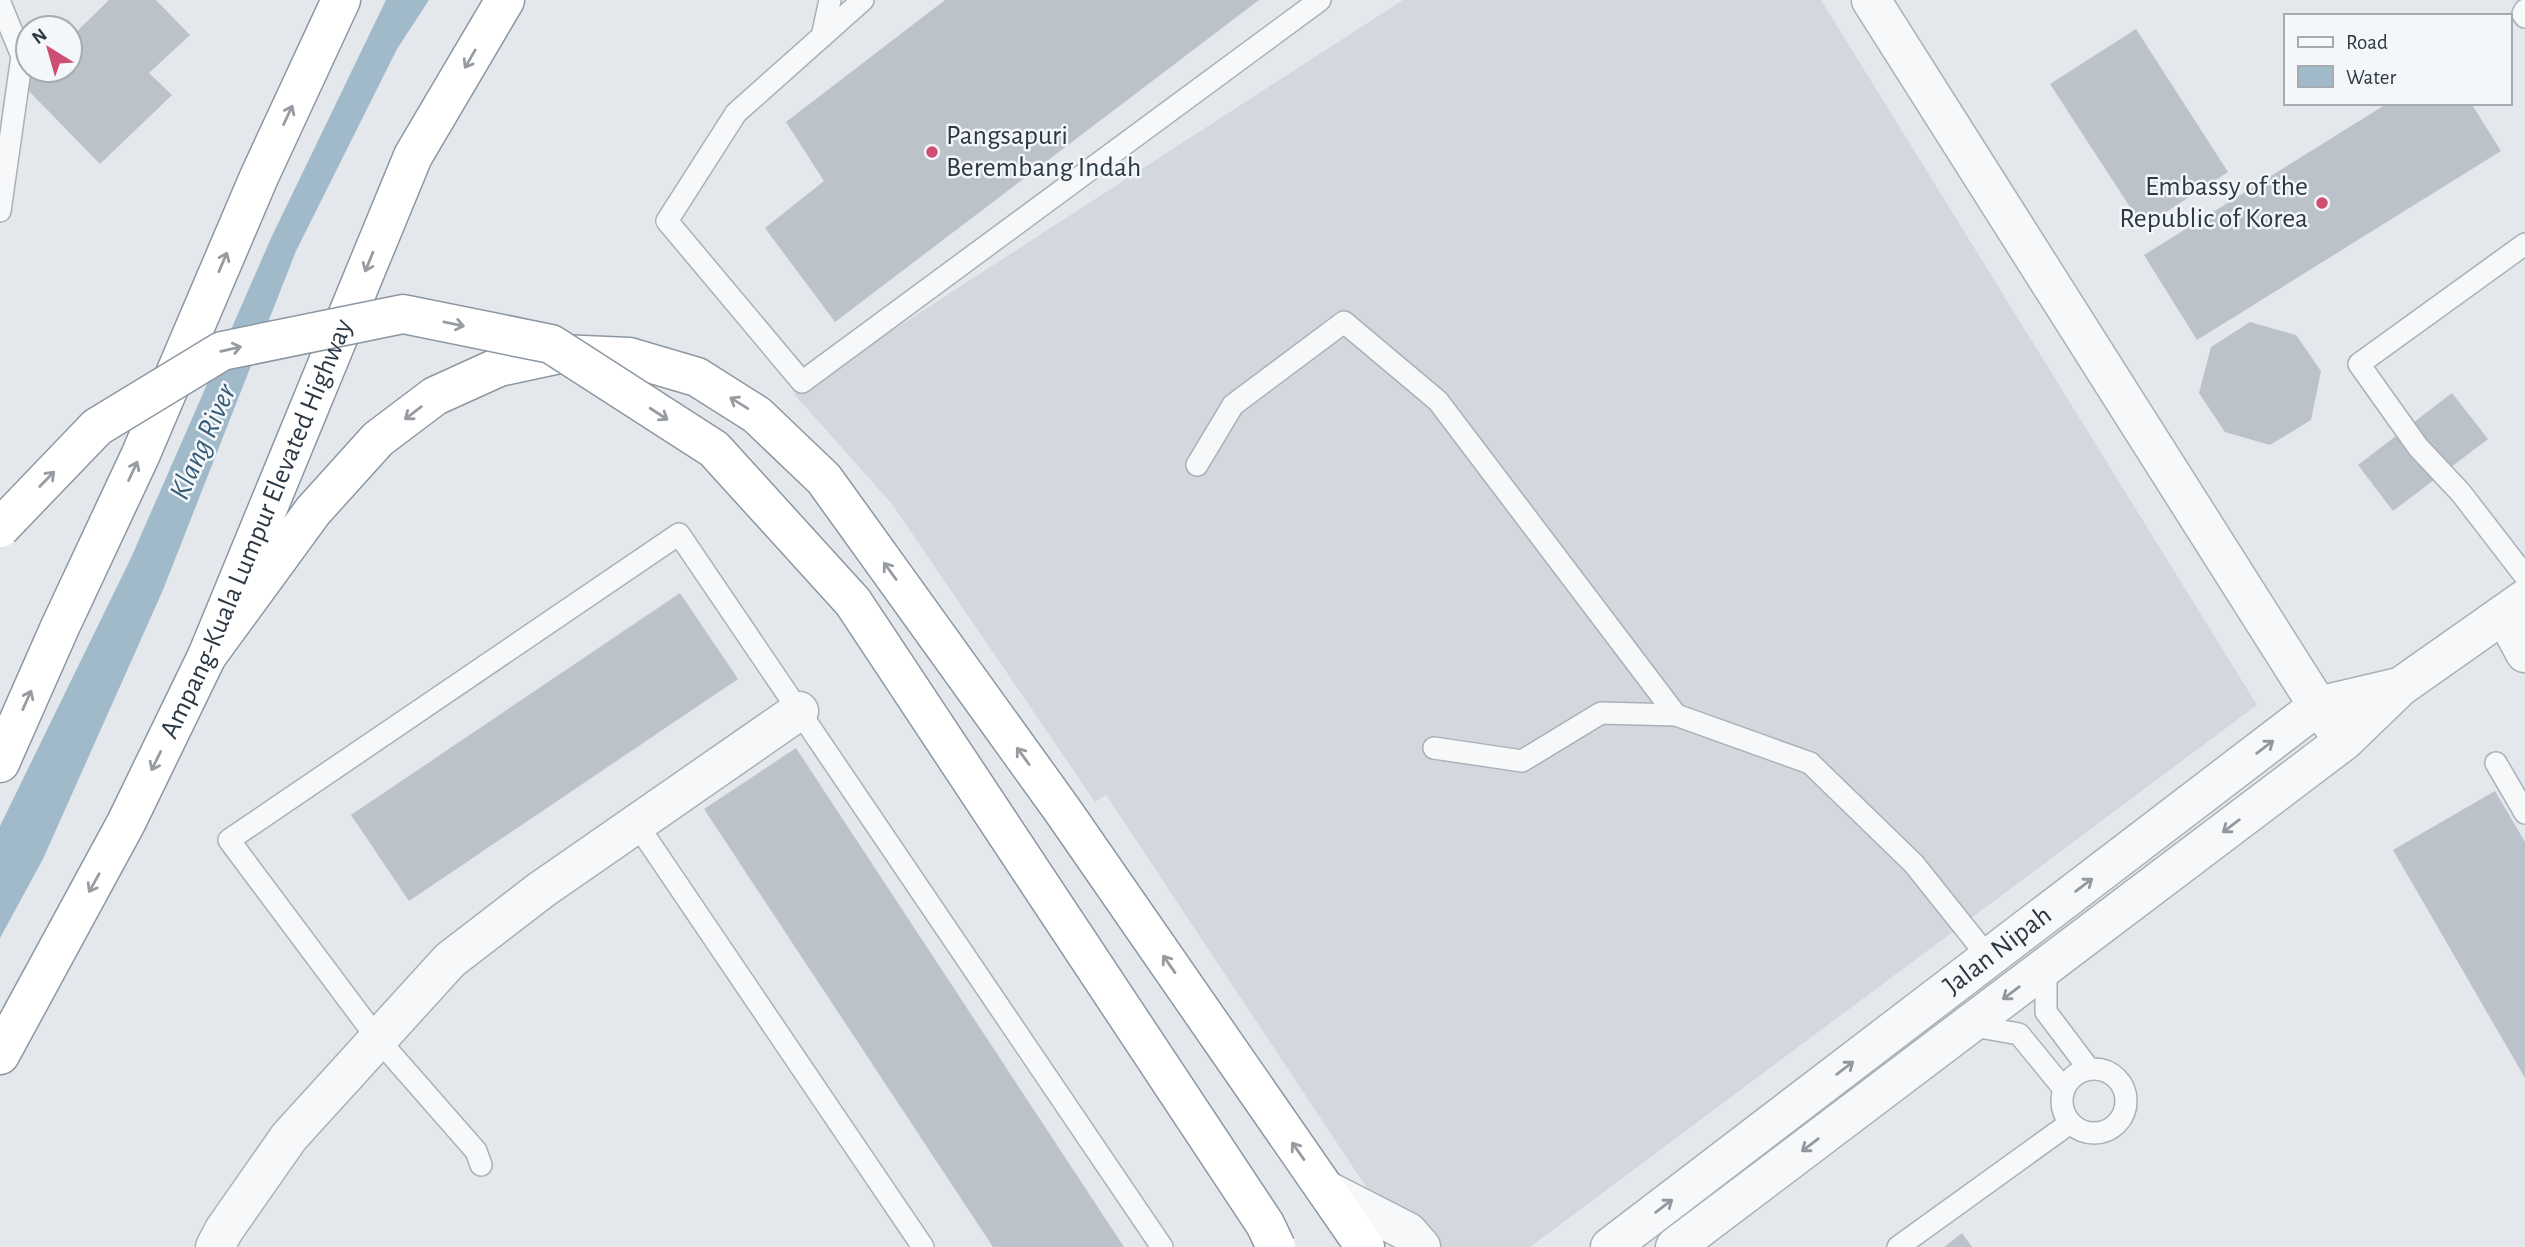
<svg xmlns="http://www.w3.org/2000/svg" width="2525" height="1247" font-family="'Alegreya Sans',sans-serif">
<style>
.built{fill:#d2d8de}
.water{fill:#a1baca}
.building{fill:#bbc2c9}
.lines{fill:none;stroke-linecap:round;stroke-linejoin:round}
.lane-casing{stroke:#a9b0b6;stroke-width:24}
.street-casing{stroke:#a9b0b6;stroke-width:41}
.highway-casing{stroke:#8c97a2;stroke-width:41}
.lane{stroke:#f7f8fa;stroke-width:21}
.street{stroke:#f7f8fa;stroke-width:38}
.highway{stroke:#fff;stroke-width:38}
.highway-bridge-casing{stroke:#8c97a2;stroke-width:41;stroke-linecap:butt}
.highway-bridge{stroke:#fff;stroke-width:38}
.oneway{stroke:#969ca2}
.oneway2{stroke:#92989f}
.poi-dot{fill:#cc4e72;stroke:#f4f7f9;stroke-width:2.5}
.labels{text-anchor:middle;dominant-baseline:central;stroke-width:5;stroke-linejoin:round;paint-order:stroke}
.poi-label{font-size:28px;fill:#2c3844;stroke:#f4f7f9;text-anchor:start}
.street-label{font-size:28px;fill:#2c3844;stroke:#f4f7f9}
.water-label{font-size:30px;font-style:italic;fill:#375c77;stroke:#f4f7f9}
</style>
<rect width="100%" height="100%" fill="#e4e8ec"/>
<!-- built -->
<path class="built" d="M1403 0H1821L2257 705 1530 1247H1406L1106 795 1095 802 892 504 794 394Z"/>
<!-- water -->
<path class="water" d="M386 0H429L397 49 296 251 163 590 43 859 0 938V826L130 560 272 236Z"/>
<!-- building -->
<path class="building" d="M109 0H156L190 35 149 73 172 95 100 164 22 84 36 70H70V38Z
M945 0H1259L835 322 765 228 824 181 786 122Z
M2136 29 2228 172 2143 227 2050 84Z
M2388 103H2471L2501 151 2197 340 2144 255Z
M2250 322 2296 335 2321 371 2311 420 2270 445 2225 432 2199 393 2211 347Z
M2452 393 2488 439 2393 511 2358 465Z
M680 593 738 679 409 901 351 815Z
M796 748 1124 1247H993L704 809Z
M2495 791 2525 842V1078L2393 850Z
M1962 1233 1972 1247H1944Z"/>
<g class="lines">
<defs>
<path id="lane" d="M863 0 736 113 667 221 802 382 1320 0
M0 3 22 56 0 211
M2525 10 2523 14 2525 17
M822 37 830 0
M2525 244 2359 364 2418 447 2461 493 2525 576
M1197 465 1233 405 1344 322 1438 401 1676 715 1810 763 1914 864 1989 958
M1434 748 1522 761 1601 713 1676 715
M2496 763 2525 813
M636 823 923 1247
M2046 966V1012L2089 1069
M1968 1025 2019 1034 2064 1089
M2062 1101a32 32 0 1 1 64 0a32 32 0 1 1-64 0Z
M481 1165 476 1151 377 1038 229 840 679 534 1162 1247
M1898 1247 2070 1123"/>
<g id="street">
<path d="M1871 0 2318 706 2334 727"/>
<path d="M2504 614 2525 653"/>
<path d="M1326 1190 1408 1232 1421 1247"/>
<path d="M215 1247 224 1230 289 1137 450 960 541 890 799 711"/>
<path id="s1" d="M1610 1247 2318 706 2399 687"/>
<path d="M1675 1247 2344 741 2400 687 2525 599"/>
</g>
<g id="highway">
<path d="M207 656 313 511 378 439 435 396 499 367 560 354 629 357 697 377 757 415 824 479 1063 811 1365 1247"/>
<path d="M0 763 60 627 140 456 259 177 341 0"/>
<path id="s2" d="M0 1055 126 823 207 656 413 156 505 0"/>
</g>
</defs>
<!-- lane casing -->
<use href="#lane" class="lane-casing"/>
<!-- street casing -->
<use href="#street" class="street-casing"/>
<!-- highway casing -->
<use href="#highway" class="highway-casing"/>
<!-- lane -->
<use href="#lane" class="lane"/>
<!-- street -->
<use href="#street" class="street"/>
<!-- highway -->
<use href="#highway" class="highway"/>
<defs>
<path id="highway-bridge" d="M0 528 97 427 222 351 403 314 551 344 714 449 853 602 1265 1224 1276 1247"/>
</defs>
<!-- highway-bridge casing -->
<use href="#highway-bridge" class="highway-bridge-casing"/>
<!-- highway-bridge -->
<use href="#highway-bridge" class="highway-bridge"/>
</g>
<!-- one-way arrows -->
<defs><path id="oneway-shaft" d="M-6 0H5M1.5-3L5.5 0L1.5 3" fill="none" stroke-width="1.6" stroke-linecap="round" stroke-linejoin="round" transform="scale(1.75)"/></defs>
<g class="oneway">
<use href="#oneway-shaft" transform="translate(470 59) rotate(120)"/>
<use href="#oneway-shaft" transform="translate(288 115) rotate(-65)"/>
<use href="#oneway-shaft" transform="translate(223 262) rotate(-67)"/>
<use href="#oneway-shaft" transform="translate(369 262) rotate(112)"/>
<use href="#oneway-shaft" transform="translate(454 324) rotate(12)"/>
<use href="#oneway-shaft" transform="translate(231 349) rotate(-13)"/>
<use href="#oneway-shaft" transform="translate(739 403) rotate(-148)"/>
<use href="#oneway-shaft" transform="translate(413 413) rotate(143)"/>
<use href="#oneway-shaft" transform="translate(659 414) rotate(33)"/>
<use href="#oneway-shaft" transform="translate(133 471) rotate(-65)"/>
<use href="#oneway-shaft" transform="translate(47 479) rotate(-46)"/>
<use href="#oneway-shaft" transform="translate(890 571) rotate(-126)"/>
<use href="#oneway-shaft" transform="translate(27 700) rotate(-66)"/>
<use href="#oneway-shaft" transform="translate(1023 756) rotate(-126)"/>
<use href="#oneway-shaft" transform="translate(156 761) rotate(116)"/>
<use href="#oneway-shaft" transform="translate(94 883) rotate(119)"/>
<use href="#oneway-shaft" transform="translate(1169 964) rotate(-125)"/>
<use href="#oneway-shaft" transform="translate(1298 1151) rotate(-125)"/>
</g>
<g class="oneway2">
<use href="#oneway-shaft" transform="translate(2265 747) rotate(-37)"/>
<use href="#oneway-shaft" transform="translate(2231 826) rotate(143)"/>
<use href="#oneway-shaft" transform="translate(2084 885) rotate(-37)"/>
<use href="#oneway-shaft" transform="translate(2011 993) rotate(143)"/>
<use href="#oneway-shaft" transform="translate(1845 1068) rotate(-37)"/>
<use href="#oneway-shaft" transform="translate(1810 1145) rotate(143)"/>
<use href="#oneway-shaft" transform="translate(1664 1206) rotate(-37)"/>
</g>
<!-- markers -->
<g class="poi-dot">
<circle cx="932" cy="152" r="7"/>
<circle cx="2322" cy="203" r="7"/>
</g>
<g class="labels">
<!-- poi labels -->
<g class="poi-label">
<text x="946" y="136">Pangsapuri<tspan x="946" dy="32">Berembang Indah</tspan></text>
<text x="2308" y="187" text-anchor="end">Embassy of the<tspan x="2308" dy="32">Republic of Korea</tspan></text>
</g>
<!-- street labels -->
<g class="street-label">
<text stroke="none"><textPath href="#s2" startOffset="586">Ampang-Kuala Lumpur Elevated Highway</textPath></text>
<text stroke="none"><textPath href="#s1" startOffset="488">Jalan Nipah</textPath></text>
</g>
<!-- water labels -->
<g class="water-label">
<text transform="translate(203 442) rotate(-66)">Klang River</text>
</g>
</g>
<!-- legend -->
<rect x="2284" y="14" width="228" height="91" fill="#f4f7f9" stroke="#a4abb1" stroke-width="2"/>
<rect x="2298" y="37" width="35" height="10" fill="#f7f8fa" stroke="#a4abb1" stroke-width="2"/>
<text x="2346" y="49" font-size="21" fill="#2c3844">Road</text>
<rect x="2298" y="66" width="35" height="21" fill="#a1baca" stroke="#a4abb1" stroke-width="2"/>
<text x="2346" y="84" font-size="21" fill="#2c3844">Water</text>
<!-- north arrow -->
<g transform="translate(49 49) rotate(323)"><circle r="33" fill="#f4f7f9" stroke="#a4abb1" stroke-width="2"/>
<path d="M0-5L12 26L0 18L-12 26Z" fill="#cc4e72"/>
<text y="-10" font-size="19" font-weight="bold" text-anchor="middle" fill="#2c3844">N</text>
</g>
</svg>
